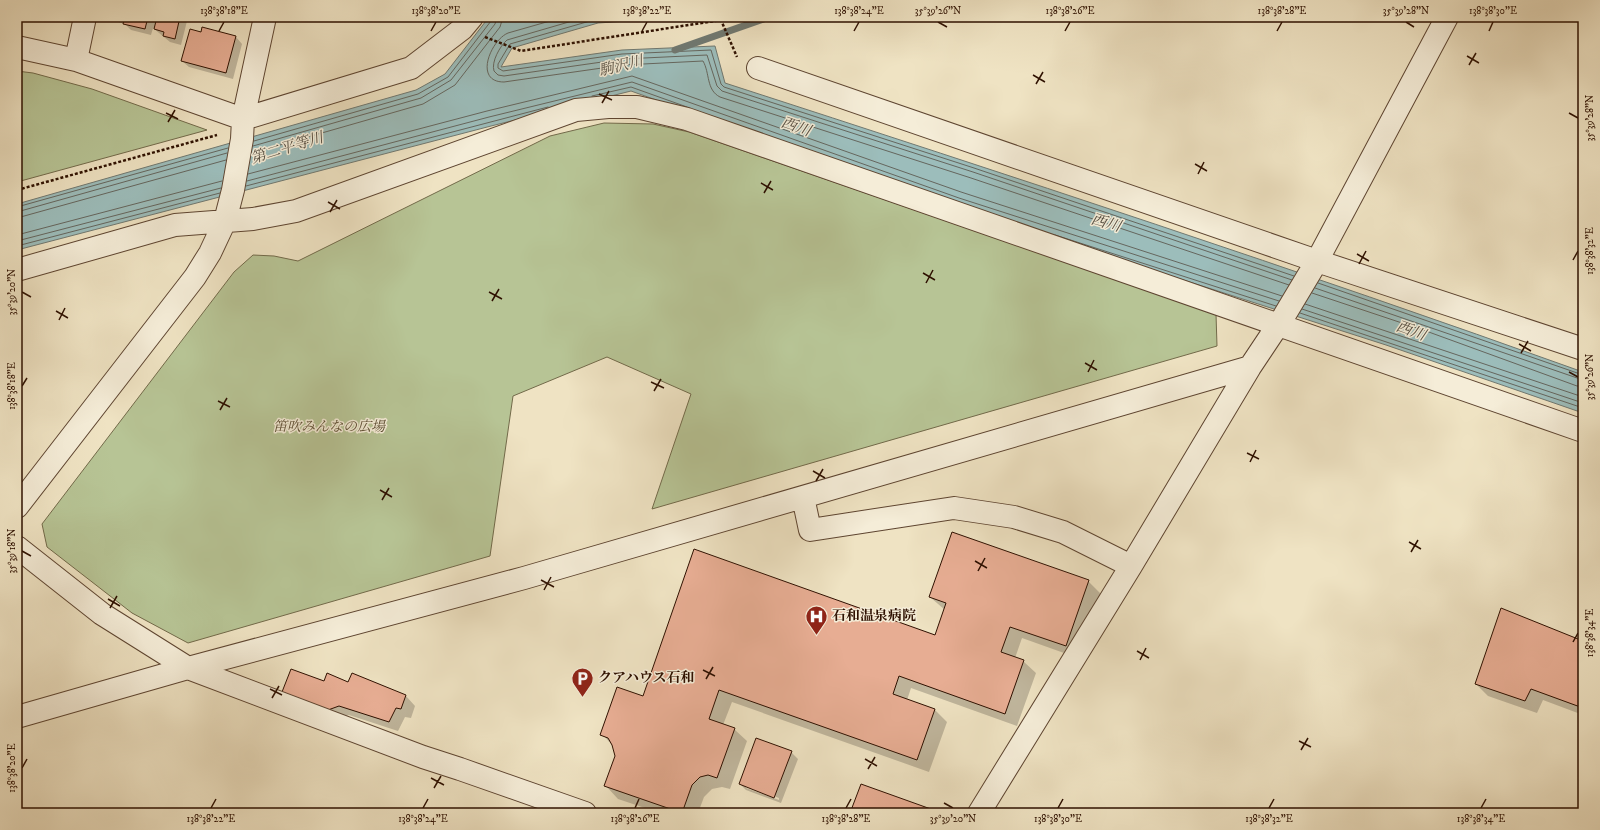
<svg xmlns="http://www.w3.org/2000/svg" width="1600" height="830" font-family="'IM FELL DW Pica','Noto Serif JP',serif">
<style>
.green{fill:#b7c495;stroke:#726a4a}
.water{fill:#9cbdbb;stroke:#707870}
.shadow{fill:#0003;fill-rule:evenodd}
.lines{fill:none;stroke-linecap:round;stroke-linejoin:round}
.shore{stroke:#65665e;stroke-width:1}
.stream{stroke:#707870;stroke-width:7}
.building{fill:#e7ad93;stroke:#2e1000}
.minor-casing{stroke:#5e4531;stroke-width:24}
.path{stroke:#2e1000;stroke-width:2.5;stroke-dasharray:3 2;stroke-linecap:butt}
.minor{stroke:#f5edd8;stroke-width:22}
.ticks{fill:none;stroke:#2e1000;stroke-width:1.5}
.labels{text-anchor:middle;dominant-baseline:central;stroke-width:3;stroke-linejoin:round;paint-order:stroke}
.park-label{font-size:14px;font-style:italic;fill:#5e4f34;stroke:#f5edd8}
.poi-label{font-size:14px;font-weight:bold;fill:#2e1000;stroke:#f5edd8;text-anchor:start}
.water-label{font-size:15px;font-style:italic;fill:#544d41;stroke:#f5edd8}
.neatline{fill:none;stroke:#2e1000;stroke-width:1.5}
.ticks-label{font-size:10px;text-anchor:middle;fill:#2e1000}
</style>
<rect width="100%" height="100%" fill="#efe3c3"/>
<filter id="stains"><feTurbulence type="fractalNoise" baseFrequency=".005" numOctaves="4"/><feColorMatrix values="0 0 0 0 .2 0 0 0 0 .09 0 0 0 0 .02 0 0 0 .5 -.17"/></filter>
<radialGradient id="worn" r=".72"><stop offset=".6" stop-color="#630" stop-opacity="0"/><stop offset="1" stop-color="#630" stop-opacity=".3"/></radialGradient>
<!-- green -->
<path class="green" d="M17 71 33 73 92 89 207 130 17 182Z
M604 123 653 124 689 132 1216 314 1217 346 652 509 691 394 607 357 513 396 490 556 188 643 132 613 47 547 42 524 234 272 253 255 274 256 298 261 550 136Z"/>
<!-- water -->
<path class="water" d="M489 17H684L598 23 512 48 501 67 622 50 715 46 725 83C1012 176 1299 270 1583 372V413L1386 345 956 207 631 91 491 126 17 250V204L416 90 445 74Z"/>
<!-- shadow -->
<path class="shadow" d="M113 17H188L181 45 170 42 153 28 151 35 131 30 125 24 118 22Z
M201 33 236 37 242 44 233 79 189 67 182 61Z
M1088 581 1101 594 1078 658 1022 638 1015 658 1023 661 1036 673 1017 726 911 688 907 700 935 710 947 722 929 772 732 702 723 725 734 729 747 741 730 789 722 787 712 789 704 797 698 813H660L618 799 606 786 616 756 613 746 602 734 643 697 936 636 945 610 930 597Z
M1583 642V715L1543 700 1537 713 1488 696 1476 684Z
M352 674 406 696 415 706 411 718 405 717 398 731 349 715 338 719 293 702 324 683H349Z
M791 752 798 759 781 803 746 790 740 784ZM746 786 779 798V800L746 788Z"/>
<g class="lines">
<!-- shore -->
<path class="shore" d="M564 17 508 33C491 40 473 82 504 82L623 65 703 61C710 73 706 90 720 97L971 178 1289 285
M586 17 507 40C500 46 491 62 494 71L498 75 504 76 623 59 707 55 717 86 722 91 973 172 1292 280
M625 17 597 19 510 44 498 64V68L503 71 622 54 711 50 721 84 724 87 974 168 1294 276
M592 96 631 87 687 107
M254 141 418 94 448 77 491 21 492 17
M253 146 421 98 451 80 495 24 497 17
M252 153 423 104 455 85 500 27 503 17
M248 174 487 111 632 76 961 192 1282 296
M247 181 489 117 632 82 959 198 1279 301
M246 186 548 107
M17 207 228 148
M17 212 227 153
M17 218 226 160
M17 235 222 181
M1055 235 1276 306
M17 241 221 188
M17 246 220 193
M1318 283 1583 375
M1315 288 1583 380
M1312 293 1426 331 1577 386H1583
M1305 304 1583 397
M1302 309 1583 403
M1300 313 1583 408"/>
<!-- stream -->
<path class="stream" d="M675 50 769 17"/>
</g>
<!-- building -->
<path class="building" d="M114 17H148L145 29 123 24 124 20Z
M157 17H180L175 39 163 36 164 32 154 29Z
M202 27 236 36 226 73 181 61 190 29 201 32Z
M952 532 1089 580 1066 646 1010 627 1001 652 1024 660 1005 714 899 676 893 694 935 709 917 760 719 690 709 719 735 728 717 778 708 775 700 777 692 785 682 813 604 786 615 756 612 745 608 738 600 735 617 687 643 696 694 549 935 635 946 603 929 597Z
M1501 608 1583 641V708L1531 689 1525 701 1475 684Z
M291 669 324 681 327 673 348 682 352 673 406 695 401 709 396 708 389 722 339 706 328 710 282 692Z
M756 738 792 751 774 798 739 784Z
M861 784 942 813H850Z"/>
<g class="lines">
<defs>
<path id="minor" d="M17 47 76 60 243 119 411 68 462 29 472 17
M76 60 85 17
M758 68 1317 261 1583 349
M17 270 175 225 253 219 296 211 576 110 608 107H637L687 119 1583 431
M803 497 810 530 954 508 1014 517 1063 532 1131 566
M17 507 195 277 210 253 225 221 233 190 242 139 243 119 265 17
M17 547 102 614 188 668 423 757 460 769 585 813
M17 717 188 668 524 578 1250 367
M979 813 1131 566 1250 367 1284 316 1317 261 1447 17"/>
</defs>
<!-- minor casing -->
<use href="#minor" class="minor-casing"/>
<!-- path -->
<path class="path" d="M485 37 521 51 721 20 737 57
M17 190 217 135"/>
<!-- minor -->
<use href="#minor" class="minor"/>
</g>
<!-- ticks -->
<path class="ticks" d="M938 22 947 27M1406 22 1414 27M219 31 224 22M431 31 436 22M642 31 647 22M854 31 859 22M1065 31 1070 22M1277 31 1282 22M1489 31 1493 22M1467 56 1479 63M1469 65 1476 53M1033 75 1045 82M1036 84 1043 72M599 94 612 100M602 103 609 91M166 113 178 119M1569 113 1578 118M168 122 175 110M1195 164 1207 171M1198 174 1204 162M761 183 773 190M764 193 771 181M328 202 340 209M330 212 337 200M1357 254 1369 261M1573 260 1578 251M1359 264 1366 251M923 273 935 280M926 283 933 270M22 292 31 297M489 292 502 299M492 301 499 289M56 311 68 318M59 320 65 308M1519 344 1531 351M1521 353 1528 341M1085 363 1097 370M1088 372 1094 360M1569 372 1578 377M651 382 664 388M22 386 27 378M654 391 661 379M218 401 230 407M220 410 227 398M1247 453 1259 459M1250 462 1256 450M813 471 825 478M816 481 823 469M380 490 392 497M382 500 389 488M1409 542 1421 549M22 551 31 556M1411 552 1418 540M975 561 987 568M978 571 985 558M541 580 554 587M544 590 551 577M108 599 120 606M110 608 117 596M1573 642 1578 633M1137 651 1149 658M1140 660 1146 648M703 670 715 676M706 679 713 667M270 689 282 695M272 698 279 686M1299 741 1311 747M1301 750 1308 738M865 759 877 766M22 768 27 759M868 769 875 757M431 778 444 785M434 788 441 776M944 803 953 808M211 808 216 799M423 808 428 799M635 808 639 799M846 808 851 799M1058 808 1063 799M1269 808 1274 799M1481 808 1486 799"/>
<!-- icons -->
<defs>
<symbol id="hospital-pin" viewBox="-11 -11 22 30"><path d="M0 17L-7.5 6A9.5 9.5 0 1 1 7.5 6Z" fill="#8f2418" stroke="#f5edd8"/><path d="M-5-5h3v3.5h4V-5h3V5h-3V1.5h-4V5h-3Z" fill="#fff"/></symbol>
<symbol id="parking-pin" viewBox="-11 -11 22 30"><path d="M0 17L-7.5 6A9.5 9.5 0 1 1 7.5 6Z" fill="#8f2418" stroke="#f5edd8"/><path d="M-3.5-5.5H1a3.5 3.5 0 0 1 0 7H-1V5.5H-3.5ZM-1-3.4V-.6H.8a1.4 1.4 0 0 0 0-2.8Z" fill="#fff"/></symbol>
</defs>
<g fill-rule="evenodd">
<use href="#hospital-pin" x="804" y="604" width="25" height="34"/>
<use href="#parking-pin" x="570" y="666" width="25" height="34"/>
</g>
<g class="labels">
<!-- park labels -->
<g class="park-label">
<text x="329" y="427">笛吹みんなの広場</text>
</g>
<!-- poi labels -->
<g class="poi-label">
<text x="832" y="616">石和温泉病院</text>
<text x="598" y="678">クアハウス石和</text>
</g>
<!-- water labels -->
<g class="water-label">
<text transform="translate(621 66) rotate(-14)">駒沢川</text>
<text transform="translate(796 127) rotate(19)">西川</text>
<text transform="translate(287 148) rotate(-17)">第二平等川</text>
<text transform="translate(1106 223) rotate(16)">西川</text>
<text transform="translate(1411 331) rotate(20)">西川</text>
</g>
</g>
<!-- margin -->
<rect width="1600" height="830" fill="none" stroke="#efe3c3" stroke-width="44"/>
<rect x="22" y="22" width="1556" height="786" class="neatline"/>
<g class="ticks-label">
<text x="224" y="14">138°38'18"E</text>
<text x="436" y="14">138°38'20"E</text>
<text x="647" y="14">138°38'22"E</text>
<text x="859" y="14">138°38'24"E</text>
<text x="938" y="14">35°39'26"N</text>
<text x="1070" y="14">138°38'26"E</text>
<text x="1282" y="14">138°38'28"E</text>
<text x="1406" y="14">35°39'28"N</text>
<text x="1493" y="14">138°38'30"E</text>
<text transform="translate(1589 118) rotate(-90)" y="4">35°39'28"N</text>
<text transform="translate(1589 251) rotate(-90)" y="4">138°38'32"E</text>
<text transform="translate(11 292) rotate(-90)" y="4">35°39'20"N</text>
<text transform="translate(1589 377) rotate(-90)" y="4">35°39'26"N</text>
<text transform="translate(11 386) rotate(-90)" y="4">138°38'18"E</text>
<text transform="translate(11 551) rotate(-90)" y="4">35°39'18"N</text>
<text transform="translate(1589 633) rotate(-90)" y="4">138°38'34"E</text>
<text transform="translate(11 768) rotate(-90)" y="4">138°38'20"E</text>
<text x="211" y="822">138°38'22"E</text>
<text x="423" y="822">138°38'24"E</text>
<text x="635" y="822">138°38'26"E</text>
<text x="846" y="822">138°38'28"E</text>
<text x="953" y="822">35°39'20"N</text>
<text x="1058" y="822">138°38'30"E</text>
<text x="1269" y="822">138°38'32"E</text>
<text x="1481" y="822">138°38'34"E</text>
</g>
<rect width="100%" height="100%" filter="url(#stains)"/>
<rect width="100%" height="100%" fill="url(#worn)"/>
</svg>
